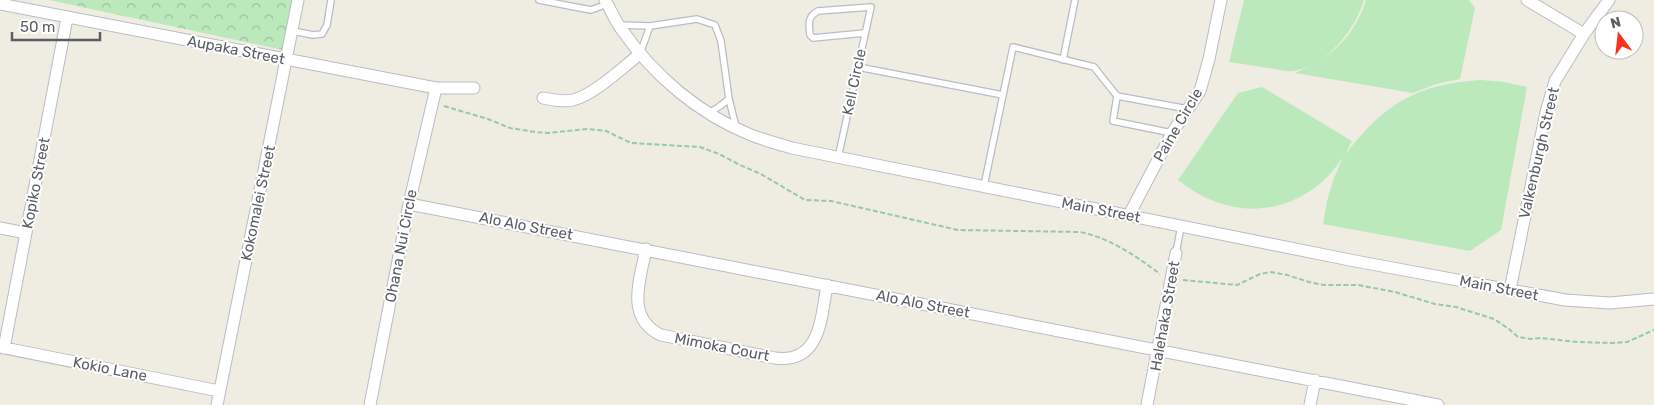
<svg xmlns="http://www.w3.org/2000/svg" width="1654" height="405" font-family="Rubik,sans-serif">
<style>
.park{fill:url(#park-crowns)}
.pitch{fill:#bbe9bc}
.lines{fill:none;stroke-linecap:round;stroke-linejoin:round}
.lane-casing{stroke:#b9bcc2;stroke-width:8}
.street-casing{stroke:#b9bcc2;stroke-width:13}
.path{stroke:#94caa4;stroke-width:2;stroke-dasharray:5 2.5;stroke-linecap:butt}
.lane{stroke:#fff;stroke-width:5.5}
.street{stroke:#fff;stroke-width:11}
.labels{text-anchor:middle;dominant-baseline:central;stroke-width:4;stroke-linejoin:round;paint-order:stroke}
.street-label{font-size:15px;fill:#5a5e64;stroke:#fff}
</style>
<defs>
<pattern id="park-crowns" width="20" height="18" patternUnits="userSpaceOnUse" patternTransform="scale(1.25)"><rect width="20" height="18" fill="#bbe9bc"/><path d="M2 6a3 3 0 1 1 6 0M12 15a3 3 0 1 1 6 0" fill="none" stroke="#9bc09c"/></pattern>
</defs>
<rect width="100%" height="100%" fill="#efece1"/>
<!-- park -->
<path class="park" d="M49 0H296L288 51Z"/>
<!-- pitch -->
<path class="pitch" d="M1244 0H1364C1355 30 1327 65 1294 71 1288 72 1281 70 1275 69 1260 67 1244 64 1229 62Z
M1366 0H1469L1475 8 1460 79 1436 84 1413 93 1295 73C1331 58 1354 37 1366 0Z
M1481 80 1504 82 1527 87 1501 230 1470 251 1323 224 1327 201 1334 178 1343 157C1337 165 1331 174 1323 181 1279 220 1222 216 1178 180L1238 93 1262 87 1352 141 1345 155C1384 104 1416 84 1481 80Z"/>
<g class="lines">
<defs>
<path id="lane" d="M539 0 591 10 607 4
M619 25 650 26 697 19 715 25 721 41 729 99 736 127
M293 31 313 35 322 34 327 25 331 0
M640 54 650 26
M1063 60 1075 0
M858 67 1003 95
M1117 96 1113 121 1172 133
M709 113 720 106 729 99
M838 158 871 7 818 11C807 17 809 24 810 35L813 38 865 33
M984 186 1013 47 1094 67 1117 96 1188 109
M1176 253 1181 226"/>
<path id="street" d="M605 0C611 10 615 21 622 30 654 76 699 114 751 135 764 140 778 144 792 148L1355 261 1565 300 1610 303 1654 299
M1527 0 1584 34
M0 4 436 88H474
M543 98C553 100 563 102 573 100 594 95 623 67 640 54
M409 204 1438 405
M1129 215 1172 133 1200 91 1209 59 1221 0
M0 228 26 233
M646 249C640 280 625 318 661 335L775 358C821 364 821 317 827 285
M1510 290 1546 112 1555 81 1584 34 1609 0
M0 347 219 391
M4 348 67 18
M217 405 298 0
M370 405 409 204 436 88
M1147 405 1176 253
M1310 405 1315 380"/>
</defs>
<!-- lane casing -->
<use href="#lane" class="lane-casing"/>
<!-- street casing -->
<use href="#street" class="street-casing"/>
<!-- path -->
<path class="path" d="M444 106 488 119 510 128 535 132 547 133 587 129 606 131 631 143 700 147 719 154 740 165 761 174 805 200 831 201 958 230 1080 232C1110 238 1136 256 1160 274
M1183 280 1237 285 1260 274 1271 272 1287 275 1309 282 1324 285H1358L1395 292 1435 304 1456 307 1494 319 1509 329 1518 337 1531 339 1541 338 1577 342 1612 343 1627 342 1654 330"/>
<!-- lane -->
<use href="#lane" class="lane"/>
<!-- street -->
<use href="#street" class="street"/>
</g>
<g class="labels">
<!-- street labels -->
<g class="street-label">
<text transform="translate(236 50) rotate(11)">Aupaka Street</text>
<text transform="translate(854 82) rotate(-78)">Kell Circle</text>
<text transform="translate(1178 125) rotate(-60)">Paine Circle</text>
<text transform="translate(1539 153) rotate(-77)">Valkenburgh Street</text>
<text transform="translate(36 183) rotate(-79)">Kopiko Street</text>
<text transform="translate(258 203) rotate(-78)">Kokomalei Street</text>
<text transform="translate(1101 210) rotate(11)">Main Street</text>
<text transform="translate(526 226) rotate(11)">Alo Alo Street</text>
<text transform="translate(401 246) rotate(-79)">Ohana Nui Circle</text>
<text transform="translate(1499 288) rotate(11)">Main Street</text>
<text transform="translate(923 304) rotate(11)">Alo Alo Street</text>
<text transform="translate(1165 316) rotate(-80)">Halehaka Street</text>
<text transform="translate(722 347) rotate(11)">Mimoka Court</text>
<text transform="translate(110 369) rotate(11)">Kokio Lane</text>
</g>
</g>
<!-- north arrow -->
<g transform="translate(1619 35) rotate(345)"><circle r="24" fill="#ffffff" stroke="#bdbfc1"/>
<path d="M0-4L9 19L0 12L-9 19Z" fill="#fa311c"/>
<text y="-8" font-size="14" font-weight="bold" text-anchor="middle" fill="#5a5e64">N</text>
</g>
<!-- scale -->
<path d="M12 32v8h88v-8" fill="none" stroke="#5a5e64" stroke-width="2.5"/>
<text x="20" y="32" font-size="15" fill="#5a5e64" stroke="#ffffff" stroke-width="4" paint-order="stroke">50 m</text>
</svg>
